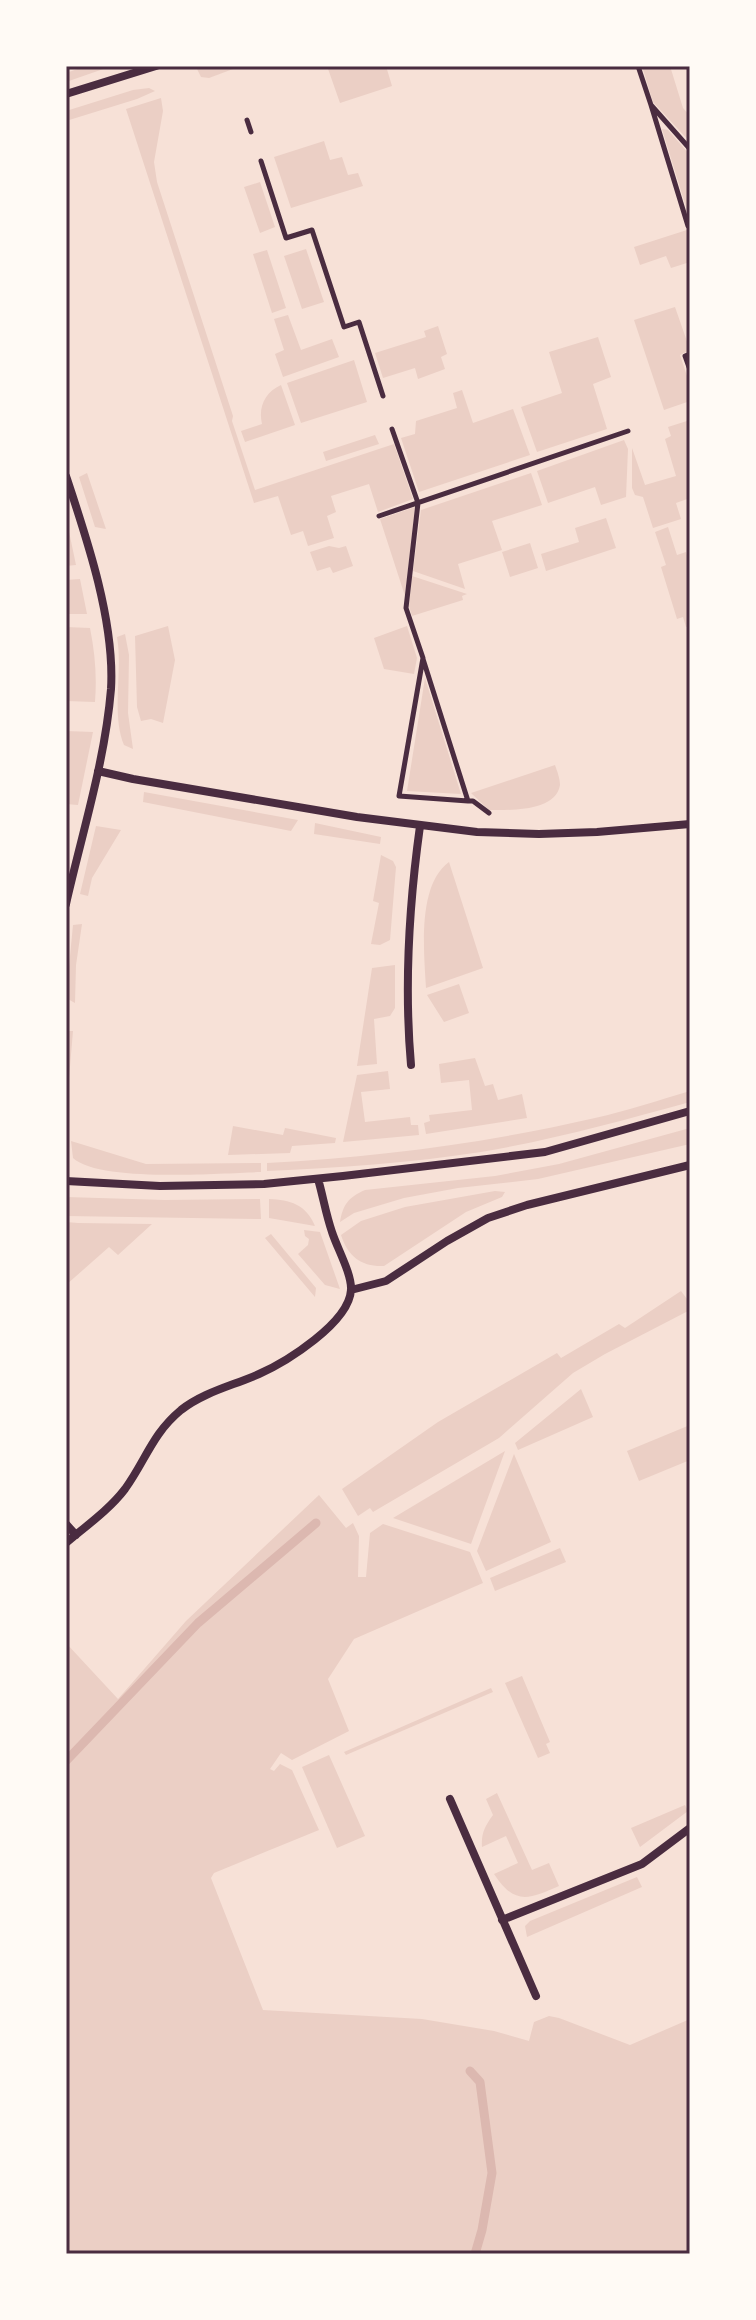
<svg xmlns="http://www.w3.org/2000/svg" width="756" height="2320" font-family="Karla,sans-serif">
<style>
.green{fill:#ebcfc5}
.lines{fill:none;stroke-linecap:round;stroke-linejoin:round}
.stream{stroke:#dcb8b0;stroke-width:9}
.path{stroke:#4a2c40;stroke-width:5}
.minor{stroke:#4a2c40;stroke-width:8}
.neatline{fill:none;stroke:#4a2c40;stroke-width:3}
</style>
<rect width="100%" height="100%" fill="#f7e1d7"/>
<!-- green -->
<path class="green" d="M86 66H112L66 82V73Z
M206 66H241L209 78 201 77 197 69Z
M327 66H386L392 86 340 103Z
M642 66H670L683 108 690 116V142L653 102Z
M149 88 155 91 137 99 66 121V111L133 90Z
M161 98 163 111 154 162 157 182 233 416 232 421 255 490 394 444 413 499 378 512 369 484 331 496 336 512 327 516 334 538 308 546 303 531 291 535 278 496 254 503 126 109Z
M662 129 668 130 690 155V220Z
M324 141 330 160 342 157 348 175 358 173 363 186 291 208 274 157Z
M260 182 275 227 260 233 244 187Z
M690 229V262L671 268 666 256 640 265 634 247Z
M306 249 324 302 302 309 284 256Z
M267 250 286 308 272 313 253 254Z
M675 307 690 350 680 355 690 385V401L664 410 634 320Z
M288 315 301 350 332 339 339 357 283 377 275 354 284 350 274 319Z
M438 326 447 354 441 357 445 369 418 379 415 368 383 378 375 353 426 337 424 331Z
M598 337 611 377 593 384 607 429 537 452 521 407 562 393 549 352Z
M354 360 367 402 301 423 287 383Z
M281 385 295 425 245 442 241 431 262 424C258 407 265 392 281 385Z
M462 390 473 423 513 409 530 455 419 492 401 438 415 434 416 421 457 408 453 393Z
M690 420V498L676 503 681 519 653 528 643 497 635 495 632 488V448L645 485 676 476 665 439 671 436 668 427Z
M375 435 379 444 326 461 323 452Z
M624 440 628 449 626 497 601 505 595 487 548 503 537 471Z
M87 473 106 529 95 527 79 477Z
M531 473 542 505 492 521 502 550 458 564 465 589 413 571 421 510Z
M415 507 405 596 380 519Z
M606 518 616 548 546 571 541 554 579 542 575 528Z
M66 519 67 522 76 565 66 566Z
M668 527 677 555 686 552 690 565V626L686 627 683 617 677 619 661 567 666 565 655 532Z
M530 543 538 568 510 577 502 552Z
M329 546 339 548 346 546 353 566 333 573 330 567 317 571 310 552Z
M412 576 467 594 462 596 463 600 412 616 409 606Z
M80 579 87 614H66V580Z
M168 626 175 660 163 723 151 719 141 721 137 707 135 636Z
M407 626 417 658 414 674 384 669 374 638Z
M66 627 90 628C95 653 97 676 95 702L66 701Z
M125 634 129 655 128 713 133 749 124 745C111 714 123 671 117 637Z
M425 678 461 794 407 791Z
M66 731 93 732 78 805 66 804Z
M555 765C557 771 560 778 560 785 556 812 509 810 489 810L471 793Z
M144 792 298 820 291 831 143 802Z
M315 823 381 837 380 844 314 834Z
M96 826 121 830 92 878 88 896 80 894Z
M381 855 393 861 396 867 390 940 380 945 371 944 379 903 373 901Z
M449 862 483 968 426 988C424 952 417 885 449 862Z
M82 924 76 965 75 1003 66 998 73 925Z
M395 965V1008L390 1016 374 1019 377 1064 357 1066 372 968Z
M459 984 469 1013 444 1022 427 995Z
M66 1031H73L67 1102 66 1101Z
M475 1058 485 1086 493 1084 498 1100 522 1094 527 1118 426 1134 424 1123 430 1121 429 1115 472 1110 469 1080 441 1083 439 1064Z
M388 1071 390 1089 361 1092 365 1122 410 1117 411 1125H418L419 1135 343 1142 357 1075Z
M690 1091V1102C621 1121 552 1140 481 1152 410 1163 338 1168 267 1171V1163C377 1157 487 1143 595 1118 627 1111 659 1100 690 1091Z
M233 1126 283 1135 285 1128 336 1138 335 1143 292 1146 290 1153 228 1155Z
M690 1128V1144L538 1179 458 1188 404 1198 354 1213 340 1222C343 1204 349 1197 365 1190L495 1176 559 1164Z
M71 1141 146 1164 261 1163V1172C222 1173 100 1183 73 1158Z
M495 1191 505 1192 502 1197 466 1212 384 1266C362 1267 348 1257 341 1235L361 1221 405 1207Z
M66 1197 165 1200 260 1199 261 1219 66 1216Z
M269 1199C290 1200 306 1204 315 1226L269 1218Z
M66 1222 78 1223 152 1224 118 1255 109 1247 66 1285Z
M304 1230 320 1232 340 1289 325 1285 298 1254 308 1245 309 1239 305 1236Z
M271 1234 316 1288 315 1297 265 1238Z
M681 1291 690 1303V1310L605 1354 573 1373 499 1438 373 1512 370 1508 358 1516 342 1489 438 1422 557 1353 561 1358 619 1324 625 1328Z
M581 1389 593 1417 518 1450 515 1443Z
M690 1425V1460L639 1481 627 1451Z
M505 1451 471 1544 393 1518Z
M514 1454 551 1542 486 1571 477 1551Z
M319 1495 346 1528 353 1523 359 1536 358 1577H366L370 1533 383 1524 470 1552 483 1583 354 1639 328 1679 349 1731 292 1760 281 1753 270 1769 274 1771 280 1764 292 1770 319 1830 214 1873 211 1878 263 2010 422 2019 494 2031 529 2041 534 2022 549 2016 559 2018 630 2045 690 2019V2254H66V1643L118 1699 186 1621Z
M560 1548 566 1562 495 1591 490 1578Z
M522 1676 550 1742 546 1744 550 1753 538 1758 505 1683Z
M491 1688 493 1692 346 1755 344 1752Z
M329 1755 365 1836 337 1848 302 1767Z
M497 1793 532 1870 549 1863 559 1886C529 1899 515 1906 494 1874L518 1863 506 1836 482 1847C481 1833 485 1826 493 1815L486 1799Z
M685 1805 688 1811 640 1847 631 1828Z
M637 1877 642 1887 527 1937 525 1926 530 1921Z"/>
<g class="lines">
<!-- stream -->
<path class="stream" d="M66 1761 198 1623 316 1523
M470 2071 480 2082 492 2173 482 2230 475 2254"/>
<!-- path -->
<path class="path" d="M638 66 651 105 690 149
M651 105 688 226 690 225
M247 120 251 132
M261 161 286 238 312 230 344 327 359 322 383 396
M690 354 685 356 690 370
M392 429 418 503 406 608 423 658 399 796 468 801
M379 516 628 431
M423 659 468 801H473L489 813"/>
<!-- minor -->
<path class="minor" d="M66 94 156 66
M66 476C87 539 115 622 111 689 105 762 82 833 66 904
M98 771 133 779 357 817 477 832 539 834 597 832 690 824
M411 1065C404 985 409 905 420 826
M66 1181 160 1186 264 1184 343 1176 545 1152 690 1111
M351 1290 386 1281 447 1241 488 1218 527 1205 690 1165
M66 1524 76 1535
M66 1543C86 1526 109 1510 125 1489 146 1460 152 1434 181 1410 204 1392 232 1386 259 1374 286 1362 349 1323 351 1290 352 1274 337 1248 332 1232 326 1215 323 1196 318 1179
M450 1799 536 1996
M502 1920 642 1864 690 1828"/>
</g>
<!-- border -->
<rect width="756" height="2320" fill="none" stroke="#fffaf5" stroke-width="136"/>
<rect x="68" y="68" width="620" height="2184" class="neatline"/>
</svg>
